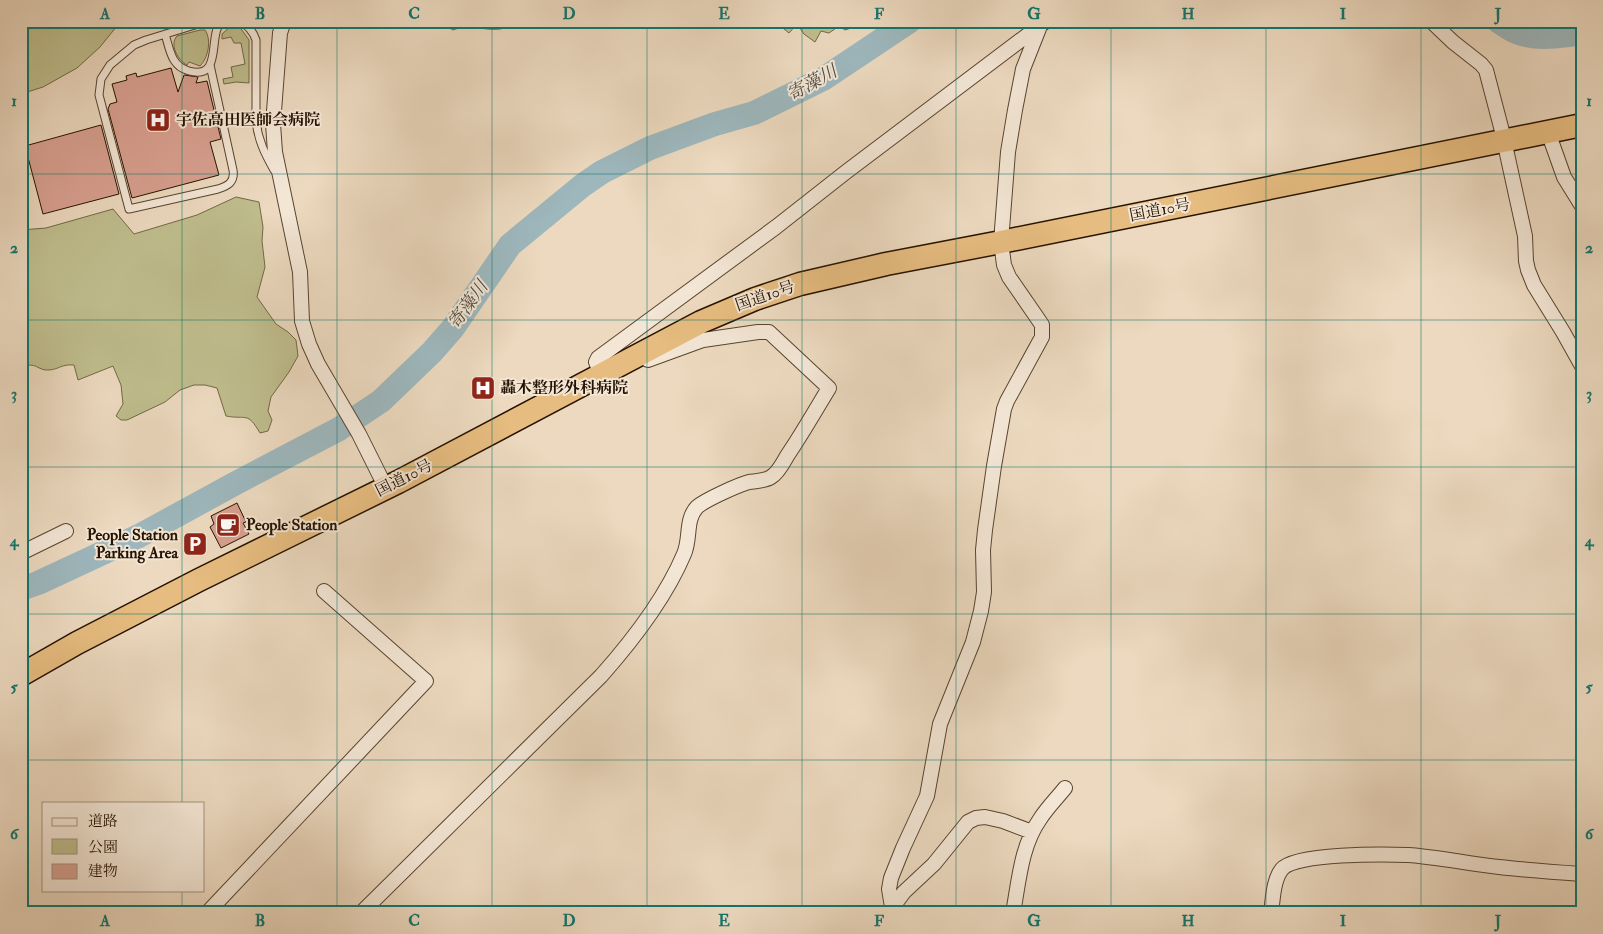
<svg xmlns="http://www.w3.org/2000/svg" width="1603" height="934" font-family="'IM FELL Double Pica','Noto Serif JP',serif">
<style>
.green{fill:#bfbd8d;stroke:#726846}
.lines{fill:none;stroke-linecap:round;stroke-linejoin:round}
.river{stroke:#9db7bd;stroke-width:24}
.building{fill:#d8a090;stroke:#261200}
.service-casing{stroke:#584430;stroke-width:9}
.minor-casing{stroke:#584430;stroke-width:16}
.trunk-casing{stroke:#261200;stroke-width:25}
.service{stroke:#f3e6d5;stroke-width:7}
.minor{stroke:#f3e6d5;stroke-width:14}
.trunk{stroke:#e6bc80;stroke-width:22}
.grid{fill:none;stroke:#0f766e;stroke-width:1;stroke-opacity:0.55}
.labels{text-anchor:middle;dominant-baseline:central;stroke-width:4;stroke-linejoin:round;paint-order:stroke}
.poi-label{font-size:16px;font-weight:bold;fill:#261200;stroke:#f3e6d5;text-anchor:start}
.street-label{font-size:16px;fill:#261200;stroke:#f3e6d5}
.water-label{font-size:18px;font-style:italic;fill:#504c42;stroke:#f3e6d5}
.neatline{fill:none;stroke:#0f766e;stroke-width:2}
.grid-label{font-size:16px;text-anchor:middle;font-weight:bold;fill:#0f766e}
</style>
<rect width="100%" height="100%" fill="#ecd9bf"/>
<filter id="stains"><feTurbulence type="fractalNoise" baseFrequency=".004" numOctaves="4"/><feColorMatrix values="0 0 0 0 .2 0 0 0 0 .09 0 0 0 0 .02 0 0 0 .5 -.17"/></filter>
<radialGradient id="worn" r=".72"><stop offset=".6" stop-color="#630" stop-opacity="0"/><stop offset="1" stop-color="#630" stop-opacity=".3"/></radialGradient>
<!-- green -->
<path class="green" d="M21 21H116L117 26 100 47 77 68 43 87 21 94Z
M398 21H580L570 27C554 24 538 21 522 23 515 24 507 28 500 29 483 31 468 23 453 30 446 26 438 22 430 22 417 23 409 31 398 21Z
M774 21H872L845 30 839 26 829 33 821 31 815 42 804 34 797 24 789 33Z
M229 24 239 26 249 40V83L236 82 224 84 223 79 233 77 231 67 245 64 241 43H234L231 37 222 39V34L230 27Z
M200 30H205C212 40 208 58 200 66L189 62 187 65C178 60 169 45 177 36Z
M236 197 259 202 263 227 262 241 265 267 257 297 276 324 288 332 296 340 298 356 289 372 271 397 268 411 272 420 268 431 260 433C247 411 247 420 226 416L217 388 205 385H194L180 390 165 402 127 420H121L116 416 123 404 121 385 113 366 78 380 74 365C61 364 60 369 49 370 37 371 37 361 21 367V230L46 228 113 209 134 234 197 215Z"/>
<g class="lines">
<!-- river -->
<path class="river" d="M1498 21C1504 25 1511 31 1519 33 1538 40 1562 36 1582 33
M21 589 38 583 139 536 236 483 339 429 381 401 432 352 453 328 510 245 583 185 602 172 650 148 715 124 754 113 823 79 910 21"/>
</g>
<!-- building -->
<path class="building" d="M171 68 178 92 184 75 198 77 196 83 207 81 221 139 210 142 219 175 132 198 108 109 110 104 117 102 112 84 127 80 126 76 136 73 137 77Z
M101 125 119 194 43 214 25 146Z
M237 503 246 522 243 523 249 534 221 548 210 527 214 524 211 516Z"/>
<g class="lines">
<defs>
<path id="service" d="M208 21 146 40 134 45 110 65 101 79 99 95 129 209 218 189C228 186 235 182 233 170L210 65
M239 21C248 25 253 31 256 40V121C258 140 265 154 274 170
M165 34C170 50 171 66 189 71 225 81 206 31 223 21"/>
<path id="minor" d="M284 21 280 33 273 124 275 152 300 272 302 321 309 344 318 364 359 434 386 488
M1431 21 1453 42 1481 64 1486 70 1502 131 1525 236 1526 261 1528 270 1534 285 1563 332 1582 366
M1548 132 1564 177 1582 206
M607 373 601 375 596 362 598 358 776 227 846 172 1046 21
M21 553 66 531
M892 908 904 892 934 864 968 822 976 818 985 817 1003 821 1032 832
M207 913 426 681 324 591
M361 913 601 676C633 640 665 599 684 554 691 538 685 520 697 507 705 500 738 485 749 482 756 481 765 481 771 477 778 473 783 463 787 456 802 434 815 411 829 388L769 332H758L703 340 648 360
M893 913 889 889 891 878 903 848 927 796 940 724 973 642 981 611 984 592 983 550 985 530 994 466 1004 409 1007 401 1042 337V325L1038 319 1009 277 1004 265 1001 242 1008 152 1015 110 1023 69 1040 26
M1013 913C1019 881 1021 846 1040 819 1047 808 1057 798 1065 788
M1271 913C1273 900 1273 880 1282 869 1295 853 1385 854 1408 855 1438 857 1469 864 1499 867 1526 870 1554 872 1582 874"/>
<path id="trunk" d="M21 675 77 643 199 580 398 482 701 322 755 299 800 284 886 264 1001 242 1582 125"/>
</defs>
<!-- service casing -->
<use href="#service" class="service-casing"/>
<!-- minor casing -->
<use href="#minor" class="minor-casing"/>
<!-- trunk casing -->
<use href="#trunk" class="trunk-casing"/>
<!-- service -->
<use href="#service" class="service"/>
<!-- minor -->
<use href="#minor" class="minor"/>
<!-- trunk -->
<use href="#trunk" class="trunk"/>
</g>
<!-- grid -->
<path class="grid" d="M182 21V803M337 21V913M492 21V913M647 21V913M802 21V913M956 21V913M1111 21V913M1266 21V913M1421 21V913M21 174H1582M21 320H1582M21 467H1582M21 614H1582M21 760H1582M182 890V913"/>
<!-- icons -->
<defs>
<symbol id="hospital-square" viewBox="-11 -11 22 22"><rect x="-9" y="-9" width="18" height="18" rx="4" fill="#8f2418" stroke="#f3e6d5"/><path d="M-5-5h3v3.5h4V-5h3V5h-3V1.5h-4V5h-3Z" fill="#fff"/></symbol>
<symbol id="cafe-square" viewBox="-11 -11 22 22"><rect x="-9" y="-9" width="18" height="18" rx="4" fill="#8f2418" stroke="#f3e6d5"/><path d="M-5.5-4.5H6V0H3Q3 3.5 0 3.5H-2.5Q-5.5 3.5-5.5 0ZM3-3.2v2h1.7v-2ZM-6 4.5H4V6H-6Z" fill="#fff"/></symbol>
<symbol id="parking-square" viewBox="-11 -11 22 22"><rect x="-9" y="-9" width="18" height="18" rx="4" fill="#8f2418" stroke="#f3e6d5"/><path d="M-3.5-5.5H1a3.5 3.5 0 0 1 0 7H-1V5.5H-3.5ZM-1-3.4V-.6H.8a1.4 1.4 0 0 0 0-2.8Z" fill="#fff"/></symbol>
</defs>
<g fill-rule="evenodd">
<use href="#hospital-square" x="144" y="106" width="28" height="28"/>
<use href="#hospital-square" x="469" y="374" width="28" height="28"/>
<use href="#cafe-square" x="214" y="511" width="28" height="28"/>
<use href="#parking-square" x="181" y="530" width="28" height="28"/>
</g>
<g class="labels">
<!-- poi labels -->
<g class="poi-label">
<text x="176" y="120">宇佐高田医師会病院</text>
<text x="500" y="388">轟木整形外科病院</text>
<text x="246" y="525">People Station</text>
<text x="178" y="535" text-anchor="end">People Station<tspan x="178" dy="18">Parking Area</tspan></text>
</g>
<!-- street labels -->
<g class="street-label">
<text transform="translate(1160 210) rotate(-11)">国道10号</text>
<text transform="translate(765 296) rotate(-19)">国道10号</text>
<text transform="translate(404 478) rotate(-27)">国道10号</text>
</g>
<!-- water labels -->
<g class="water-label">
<text transform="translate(812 83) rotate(-29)">寄藻川</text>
<text transform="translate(468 305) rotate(-54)">寄藻川</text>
</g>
</g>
<!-- margin -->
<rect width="1603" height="934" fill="none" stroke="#ecd9bf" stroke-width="55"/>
<!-- legend -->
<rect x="42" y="802" width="162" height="90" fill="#f3e6d5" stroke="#a19180"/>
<rect x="52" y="818" width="25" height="8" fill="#f3e6d5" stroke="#a19180"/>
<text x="88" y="826" font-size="15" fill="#261200">道路</text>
<rect x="52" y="839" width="25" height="15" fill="#bfbd8d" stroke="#a19180"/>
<text x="88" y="852" font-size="15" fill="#261200">公園</text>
<rect x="52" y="864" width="25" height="15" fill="#d8a090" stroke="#a19180"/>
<text x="88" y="876" font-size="15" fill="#261200">建物</text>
<rect x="28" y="28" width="1548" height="878" class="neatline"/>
<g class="grid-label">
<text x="105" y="19">A</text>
<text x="260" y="19">B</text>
<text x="414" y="19">C</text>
<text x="569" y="19">D</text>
<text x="724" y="19">E</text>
<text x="879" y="19">F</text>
<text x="1034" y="19">G</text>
<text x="1188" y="19">H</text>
<text x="1343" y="19">I</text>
<text x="1498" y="19">J</text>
<text x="14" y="106">1</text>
<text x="1589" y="106">1</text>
<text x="14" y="253">2</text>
<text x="1589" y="253">2</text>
<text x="14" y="399">3</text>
<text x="1589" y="399">3</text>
<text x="14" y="546">4</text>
<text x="1589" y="546">4</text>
<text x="14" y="692">5</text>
<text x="1589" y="692">5</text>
<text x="14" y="839">6</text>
<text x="1589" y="839">6</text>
<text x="105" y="926">A</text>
<text x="260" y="926">B</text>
<text x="414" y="926">C</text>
<text x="569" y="926">D</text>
<text x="724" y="926">E</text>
<text x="879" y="926">F</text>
<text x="1034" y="926">G</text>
<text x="1188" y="926">H</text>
<text x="1343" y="926">I</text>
<text x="1498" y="926">J</text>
</g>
<rect width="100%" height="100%" filter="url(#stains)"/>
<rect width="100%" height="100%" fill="url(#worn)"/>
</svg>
